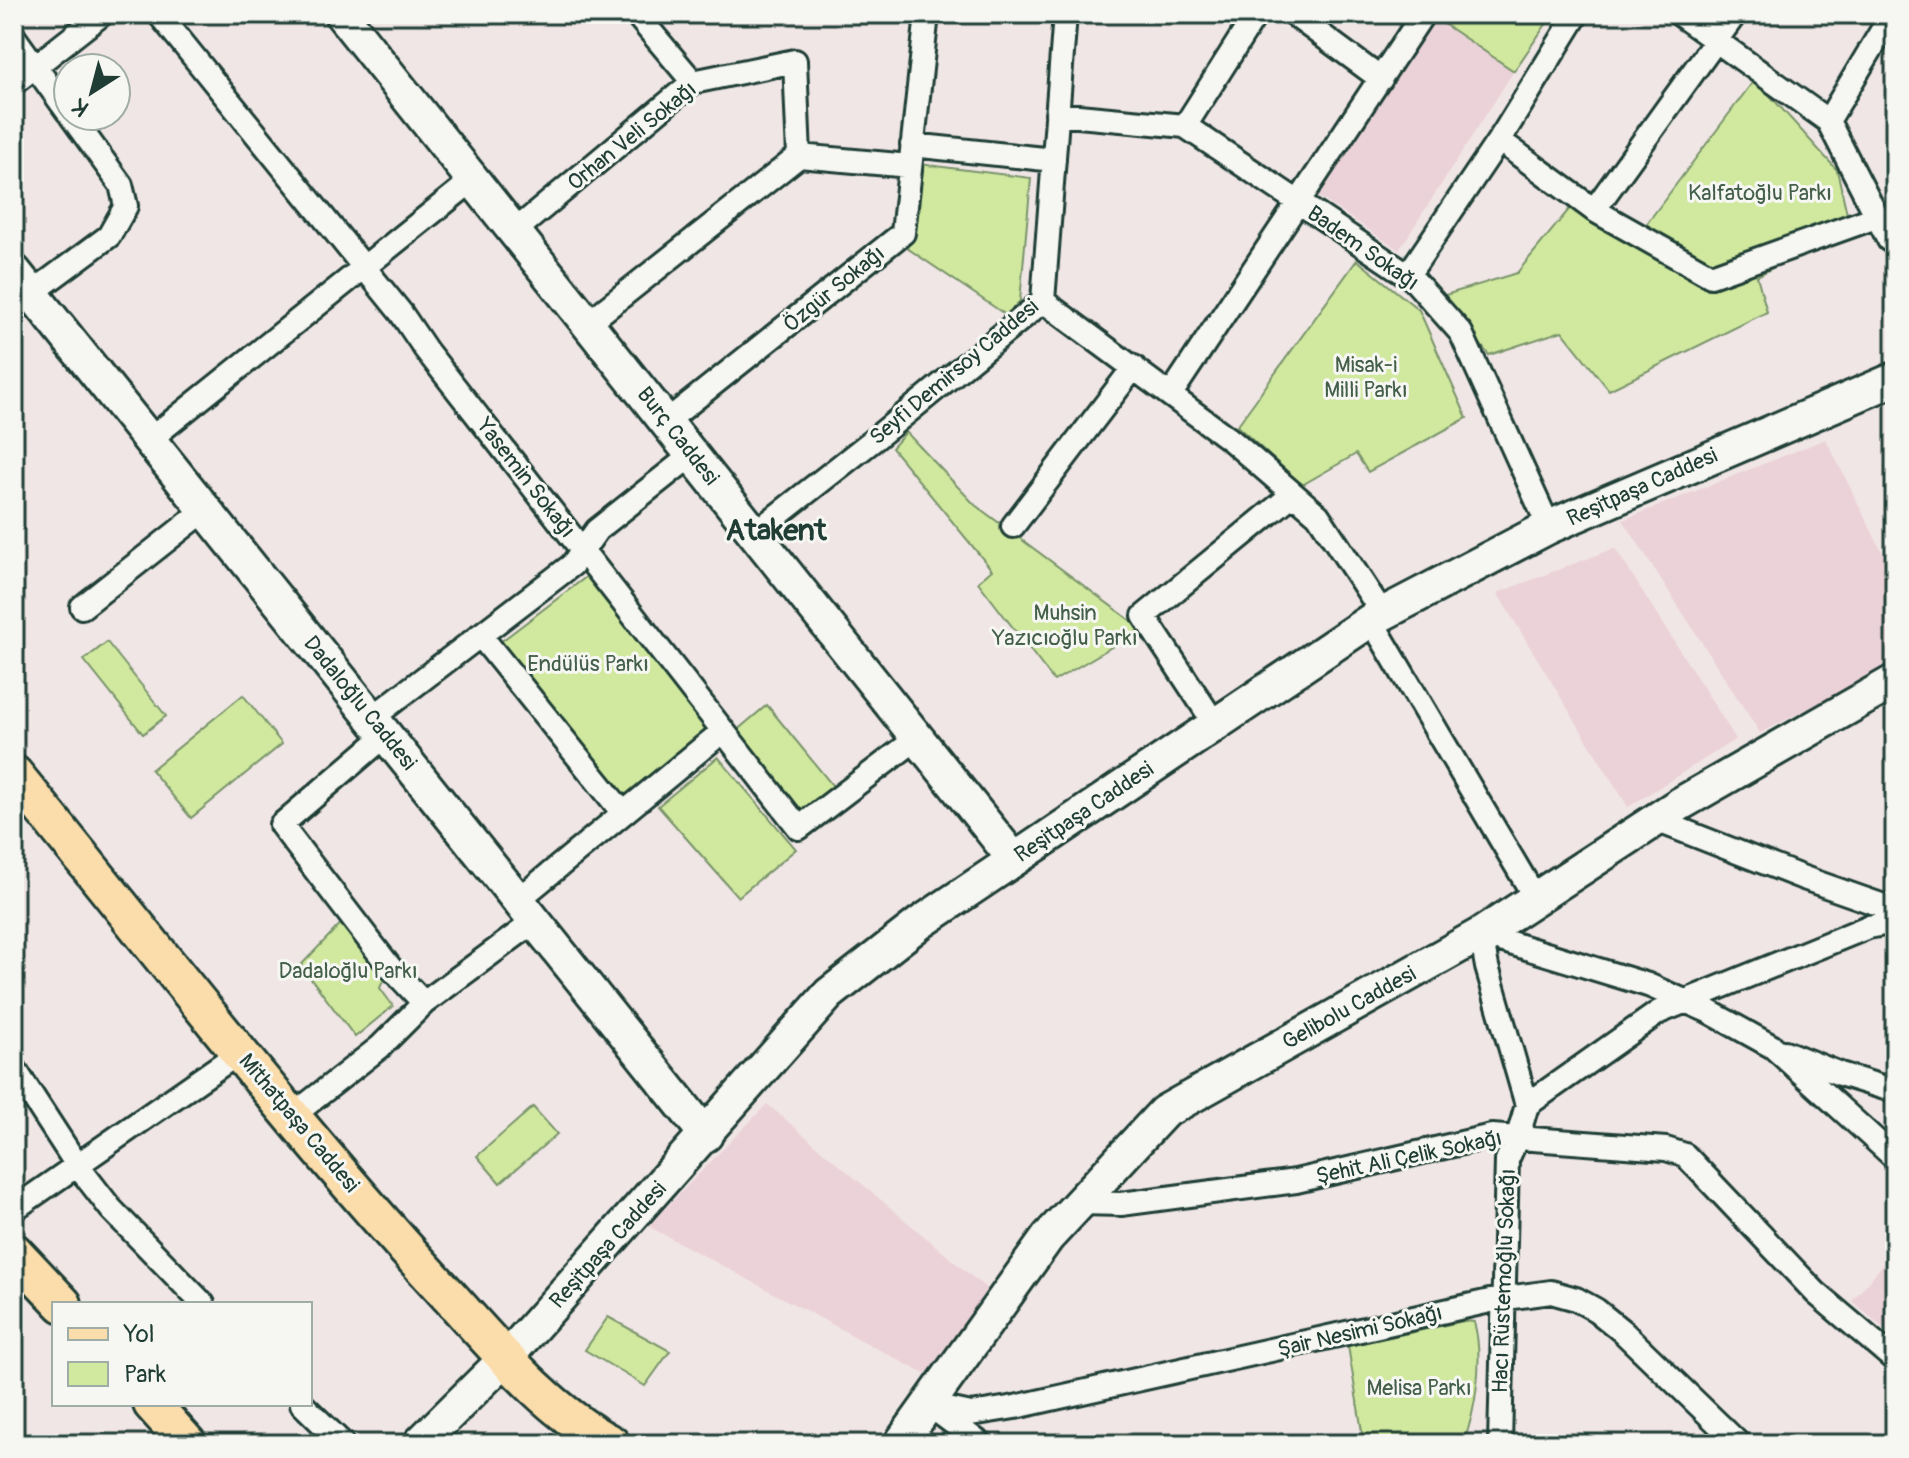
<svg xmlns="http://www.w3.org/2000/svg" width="1909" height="1458" font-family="Pangolin,sans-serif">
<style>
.built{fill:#ebd2d8}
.green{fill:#d1e99f;stroke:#78936a;stroke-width:2}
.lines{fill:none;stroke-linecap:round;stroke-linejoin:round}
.street-casing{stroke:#1f3d34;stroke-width:28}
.secondary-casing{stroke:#1f3d34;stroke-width:38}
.primary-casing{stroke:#1f3d34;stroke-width:42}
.street{stroke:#f6f6f2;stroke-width:22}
.secondary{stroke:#f6f6f2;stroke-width:32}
.primary{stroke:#fbddab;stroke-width:36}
.labels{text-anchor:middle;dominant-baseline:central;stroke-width:6;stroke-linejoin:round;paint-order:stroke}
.street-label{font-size:22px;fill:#1f3d34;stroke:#f6f6f2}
.park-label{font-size:22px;fill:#435f49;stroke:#f6f6f2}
.district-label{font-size:30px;font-weight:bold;fill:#1f3d34;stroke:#f6f6f2}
</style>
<rect width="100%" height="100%" fill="#f1e6e6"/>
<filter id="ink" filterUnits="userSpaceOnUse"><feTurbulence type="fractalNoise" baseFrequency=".0125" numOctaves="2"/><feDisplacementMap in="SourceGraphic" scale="16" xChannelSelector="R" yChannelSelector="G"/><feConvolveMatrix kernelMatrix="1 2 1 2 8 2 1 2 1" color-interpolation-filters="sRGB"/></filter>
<g filter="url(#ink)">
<!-- built -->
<path class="built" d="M1429 15 1514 71 1399 250 1313 193Z
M1826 439 1895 578V664L1760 733 1623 520Z
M1615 548 1736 739 1628 807 1497 593Z
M767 1104 994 1295 936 1380 648 1226Z
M1895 1250V1338L1852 1301Z"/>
<!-- green -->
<path class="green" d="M1429 14H1553L1514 71Z
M1755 79 1837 170 1850 227 1757 276 1767 312 1609 390 1562 331 1489 355 1442 296 1517 273 1571 207H1608L1642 230Z
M919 164 1031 178 1020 301 1006 315 907 248Z
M1357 260 1419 310 1467 418 1368 472 1356 454 1302 485 1237 426Z
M906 432 975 505 1142 629 1054 681 978 582 992 570 892 448Z
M590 574 708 731 625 800 499 643Z
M107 642 166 716 143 734 84 660Z
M243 695 282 744 191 818 151 770Z
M767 705 841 796 796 824 728 738Z
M718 757 796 849 738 897 658 806Z
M350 914 389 966 380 988 393 1006 355 1037 301 965Z
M533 1107 557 1134 500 1183 477 1156Z
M608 1317 670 1351 645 1386 585 1350Z
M1464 1321 1474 1322C1484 1357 1476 1411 1463 1444H1364L1348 1346Z"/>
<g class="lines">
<defs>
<path id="street" d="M159 14 401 313 426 350 799 828 916 739
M636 14 693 82
M1293 14 1381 79
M1679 14 1828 121 1889 240 1895 237
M14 37 68 112
M14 83 102 14
M1057 114 1185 126 1413 279 1461 333 1549 527
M1828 121 1892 14
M1185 126 1256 14
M1499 140 1594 210 1711 276 1876 217
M912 145 1054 160
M1594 210 1735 14
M515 231 693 82 795 61 799 156 910 166
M1408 275 1503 134 1577 14
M32 293 109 236 126 206 121 185 71 116
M1043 301 1232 441 1318 515 1383 614
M588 323 799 156
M1171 394 1423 14
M667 421 903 233 927 14
M149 440 474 179
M1013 526 1134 367
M755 533 876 438 1043 301 1065 14
M82 607 205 510
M1371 620 1536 899
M480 635 623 813
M372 718 572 565 597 530 693 454
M1215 724 1144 616 1293 494
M386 735 281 825 389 966 424 1003
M1656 820 1801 877 1895 910
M518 900 723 731
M1785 1052 1840 1074 1895 1091
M14 1068 77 1165 111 1209 203 1304
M1527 1105 1487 967 1481 934 1648 985 1708 1011 1773 1047 1895 1158
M292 1116 380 1047 424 1003 535 921
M1080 1203 1121 1204 1296 1181 1492 1136 1666 1149 1685 1155 1816 1293 1895 1360
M14 1209 240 1052
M302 1404 343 1444
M929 1405 971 1414 1015 1407 1499 1299 1551 1292 1576 1299 1596 1310 1622 1331 1739 1444
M937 1411 981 1444
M1500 1444 1507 1160 1518 1136 1527 1105 1659 1012 1868 927 1895 922"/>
<path id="secondary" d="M341 14 1013 858
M14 271 706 1135
M419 1444 507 1357 829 994 920 923 1371 620 1549 527 1895 379
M900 1444 1048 1237 1164 1112 1481 934 1680 804 1895 681"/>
<path id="primary" d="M14 774C154 945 289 1122 439 1285 491 1341 543 1408 611 1444
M14 1252 63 1304
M152 1404 188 1444"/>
</defs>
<!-- street casing -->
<use href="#street" class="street-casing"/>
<!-- secondary casing -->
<use href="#secondary" class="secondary-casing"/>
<!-- primary casing -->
<use href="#primary" class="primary-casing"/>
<!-- street -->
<use href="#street" class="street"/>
<!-- secondary -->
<use href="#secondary" class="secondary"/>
<!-- primary -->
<use href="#primary" class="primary"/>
</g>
</g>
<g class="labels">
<!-- street labels -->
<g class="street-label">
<text transform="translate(632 136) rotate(-39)">Orhan Veli Sokağı</text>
<text transform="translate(1363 248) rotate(35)">Badem Sokağı</text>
<text transform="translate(834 289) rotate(-39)">Özgür Sokağı</text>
<text transform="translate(954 372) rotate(-40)">Seyfi Demirsoy Caddesi</text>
<text transform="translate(678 436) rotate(52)">Burç Caddesi</text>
<text transform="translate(526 478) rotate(52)">Yasemin Sokağı</text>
<text transform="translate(1642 487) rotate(-24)">Reşitpaşa Caddesi</text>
<text transform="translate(360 703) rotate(51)">Dadaloğlu Caddesi</text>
<text transform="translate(1084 812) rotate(-34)">Reşitpaşa Caddesi</text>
<text transform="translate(1349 1008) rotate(-29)">Gelibolu Caddesi</text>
<text transform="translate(299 1123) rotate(50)">Mithatpaşa Caddesi</text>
<text transform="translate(1409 1157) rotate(-12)">Şehit Ali Çelik Sokağı</text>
<text transform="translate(608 1245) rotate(-48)">Reşitpaşa Caddesi</text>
<text transform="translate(1504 1281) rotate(-88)">Hacı Rüstemoğlu Sokağı</text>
<text transform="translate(1360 1331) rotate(-13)">Şair Nesimi Sokağı</text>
</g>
<!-- park labels -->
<g class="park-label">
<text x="1760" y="193">Kalfatoğlu Parkı</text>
<text x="1366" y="365">Misak-i<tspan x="1366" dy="25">Milli Parkı</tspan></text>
<text x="1065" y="613">Muhsin<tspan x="1065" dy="25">Yazıcıoğlu Parkı</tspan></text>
<text x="588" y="664">Endülüs Parkı</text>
<text x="348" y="971">Dadaloğlu Parkı</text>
<text x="1419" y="1388">Melisa Parkı</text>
</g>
<!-- district labels -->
<g class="district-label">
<text x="776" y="530">Atakent</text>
</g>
</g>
<!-- margin -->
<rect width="1909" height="1458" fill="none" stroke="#f6f6f2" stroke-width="48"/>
<rect x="24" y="24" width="1861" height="1410" fill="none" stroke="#1f3d34" stroke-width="3" filter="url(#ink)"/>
<!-- legend -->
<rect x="52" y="1302" width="260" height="104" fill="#f6f6f2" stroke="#a0aca6" stroke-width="2"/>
<rect x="68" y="1328" width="40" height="12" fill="#fbddab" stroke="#a0aca6" stroke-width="2"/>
<text x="124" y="1342" font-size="24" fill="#1f3d34">Yol</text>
<rect x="68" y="1362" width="40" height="24" fill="#d1e99f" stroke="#a0aca6" stroke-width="2"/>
<text x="124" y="1382" font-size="24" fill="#1f3d34">Park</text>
<!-- north arrow -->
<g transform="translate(92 92) rotate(216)"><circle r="38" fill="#f6f6f2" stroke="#a0aca6" stroke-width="2"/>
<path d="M0-6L14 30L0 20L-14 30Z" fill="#1f3d34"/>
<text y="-12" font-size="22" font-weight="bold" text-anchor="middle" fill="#1f3d34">K</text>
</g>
</svg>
